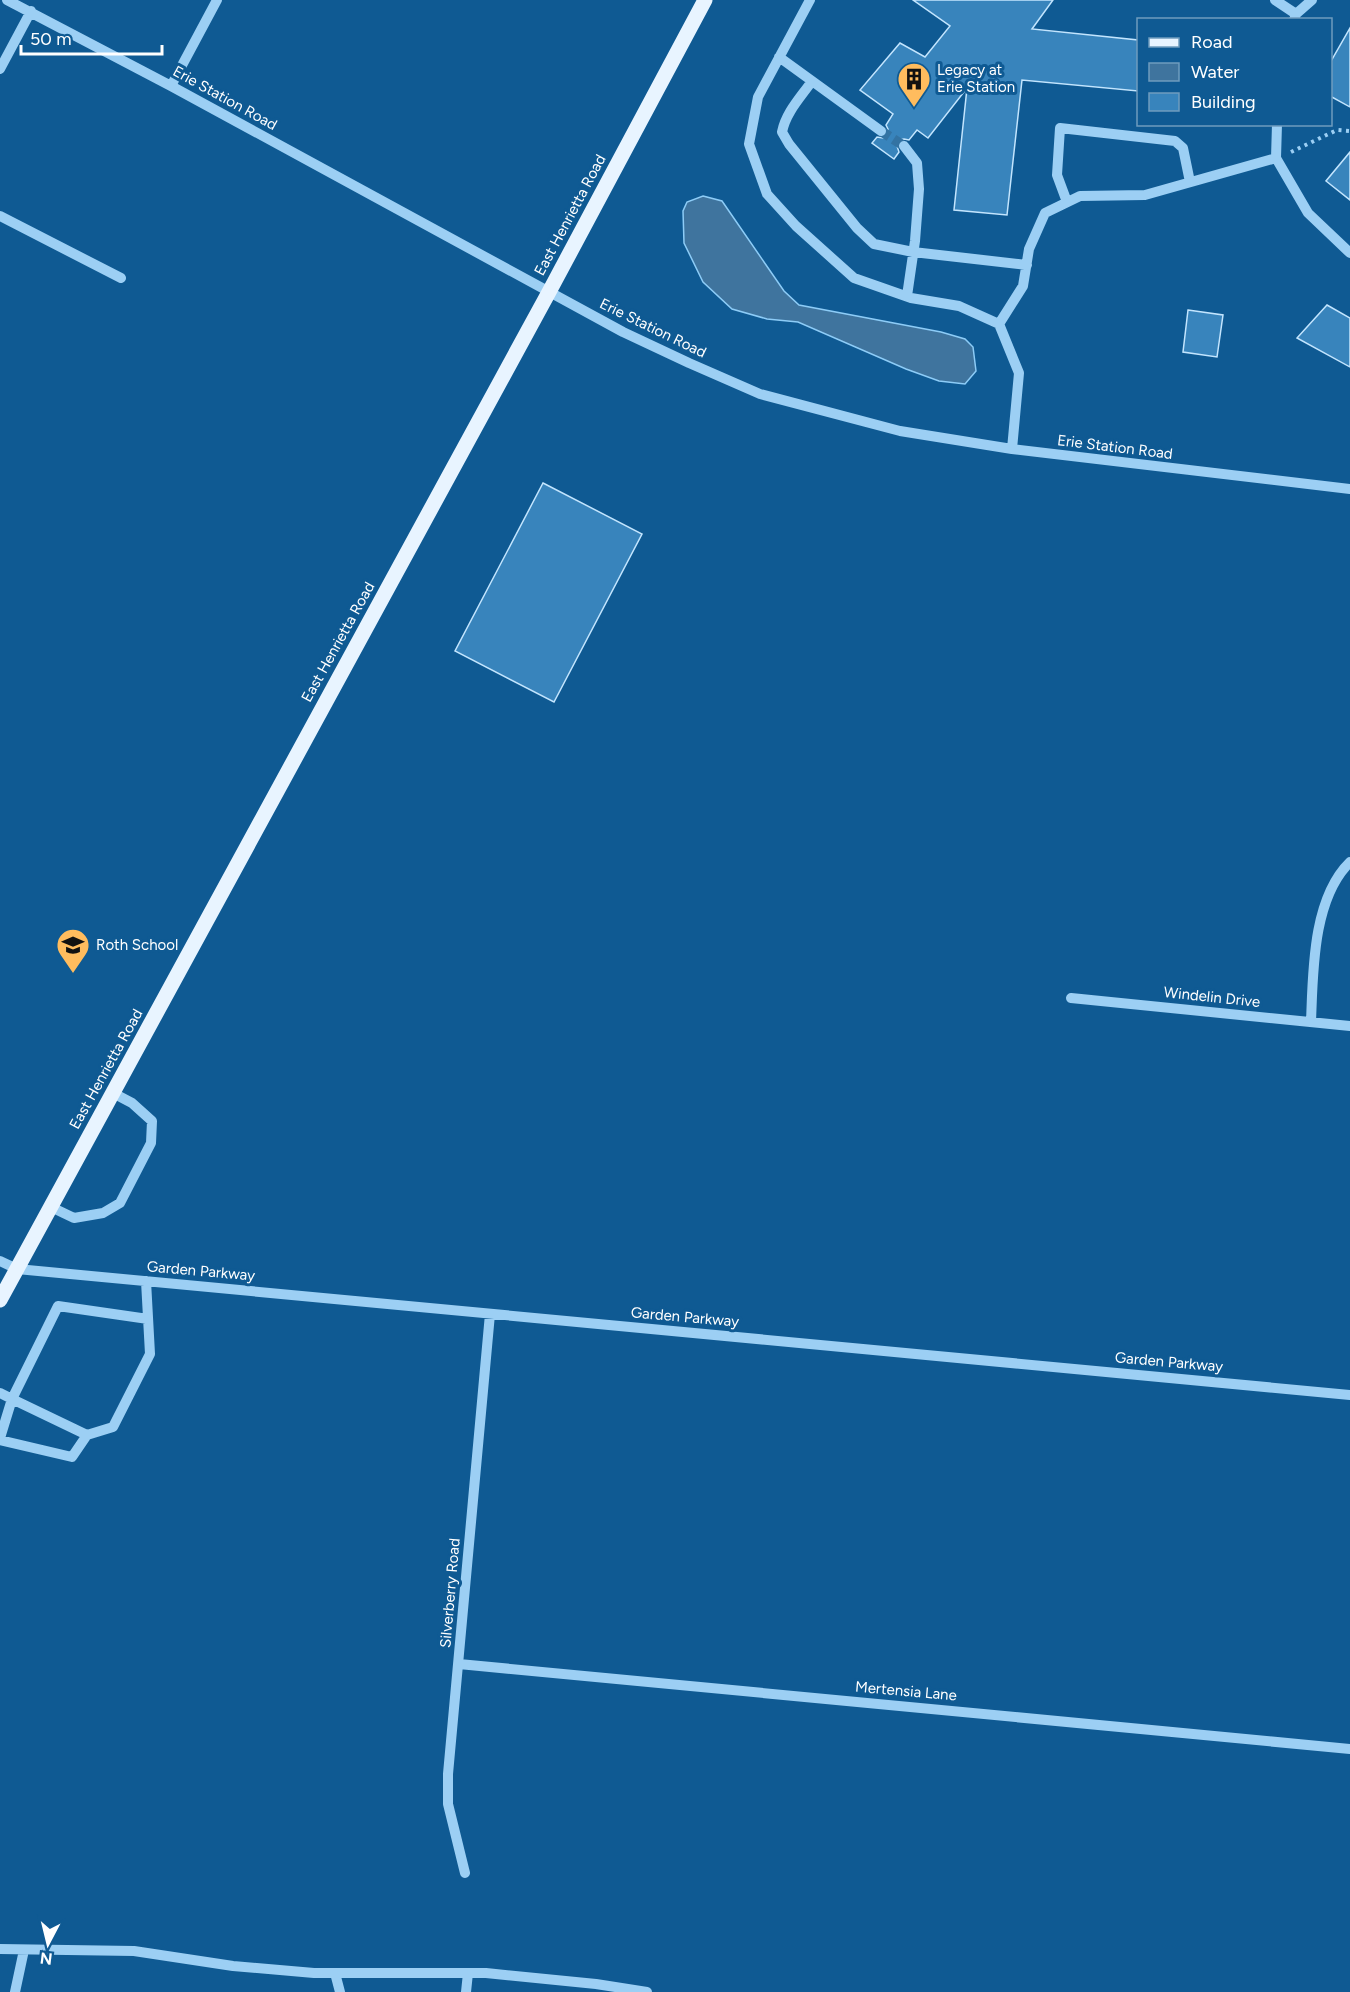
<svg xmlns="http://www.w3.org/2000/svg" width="1350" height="1992" font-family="Figtree,sans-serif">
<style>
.water{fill:#3f749e;stroke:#8dccf7;stroke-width:1.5}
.building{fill:#3884bc;stroke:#c3e5fe;stroke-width:1.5}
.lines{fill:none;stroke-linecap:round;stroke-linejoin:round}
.minor-tunnel{stroke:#3373a3;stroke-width:10;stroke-dasharray:10 5;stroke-linecap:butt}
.path{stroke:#9ccff4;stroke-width:4;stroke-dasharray:3 4.5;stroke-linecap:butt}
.minor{stroke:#9ccff4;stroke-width:10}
.major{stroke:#e8f4ff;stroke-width:15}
.labels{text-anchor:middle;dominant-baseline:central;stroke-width:6;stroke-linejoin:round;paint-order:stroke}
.poi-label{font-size:15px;fill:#fff;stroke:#0f5a93;text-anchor:start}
.street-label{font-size:15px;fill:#fff;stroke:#0f5a93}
</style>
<rect width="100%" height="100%" fill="#0f5a93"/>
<!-- water -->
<path class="water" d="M703 196 722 201 784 291 799 305 941 332 965 339 973 347 976 371 965 384 939 381 906 369 798 322 767 319 732 309 703 282 684 243 683 211 687 202Z"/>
<!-- building -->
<path class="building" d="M913 0H1053L1032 29 1138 40V91L1022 80 1007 215 954 210 967 88 928 138 917 130 909 140 904 139 899 140 897 146 899 152 894 159 872 143 877 137 883 138 887 135 888 129 886 125 893 114 860 90 900 43 925 57 950 26Z
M1350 28V107L1330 96V63Z
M1350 152V200L1326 181Z
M1327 305 1350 318V367L1297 338Z
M1188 310 1223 315 1217 357 1183 352Z
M543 483 642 534 554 702 455 651Z"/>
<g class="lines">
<!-- minor-tunnel -->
<path class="minor-tunnel" d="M881 131 904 146"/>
<!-- path -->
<path class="path" d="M1291 152 1337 130 1350 131"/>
<!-- minor -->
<path class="minor" d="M7 0 171 86 623 332 689 363 760 394 900 431 1012 449 1350 489
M810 0 758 97 749 144 767 194 796 226 854 278 911 298 959 306 999 324 1019 373 1012 449
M1275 0 1296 14
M1294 20 1296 14 1312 0
M779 57 881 131
M0 69 31 11
M812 81C801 97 786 112 782 132L789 144 857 228 874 244 913 252 1027 265
M171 86 217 0
M1277 124 1276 158 1308 213 1350 253
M904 146 917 163 919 189 915 241 907 296
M1067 202 1057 175 1060 128 1175 141 1183 148 1190 182
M0 216 121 278
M999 324 1023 286 1029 249 1045 213 1080 196 1145 195 1276 158
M1071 998 1350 1026
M1311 1022C1313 974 1312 899 1350 862
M51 1207 74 1218 103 1213 120 1203 151 1143 152 1121 132 1103 113 1093
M0 1261 17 1269 1350 1395
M0 1393 12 1399 0 1438
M87 1435 12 1399 58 1306 148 1319
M0 1440 72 1457 87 1435 113 1427 150 1354 146 1281
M459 1664 1350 1749
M465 1873 448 1804V1774L490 1314
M0 1949 134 1951 233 1966 314 1973H486L596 1984 647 1992
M335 1973 340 1992
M15 1992 24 1950
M466 1992 468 1973"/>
<!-- major -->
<path class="major" d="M0 1300 549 292 705 0"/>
</g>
<!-- icons -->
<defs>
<symbol id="building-pin" viewBox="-11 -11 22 30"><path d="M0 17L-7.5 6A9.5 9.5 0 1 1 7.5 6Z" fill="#ffbc5e" stroke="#0f5a93"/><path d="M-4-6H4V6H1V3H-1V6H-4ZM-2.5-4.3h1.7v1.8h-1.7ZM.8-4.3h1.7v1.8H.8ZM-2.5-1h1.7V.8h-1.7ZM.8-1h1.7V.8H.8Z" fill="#111"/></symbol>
<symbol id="school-pin" viewBox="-11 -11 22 30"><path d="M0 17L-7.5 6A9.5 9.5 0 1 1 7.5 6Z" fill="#ffbc5e" stroke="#0f5a93"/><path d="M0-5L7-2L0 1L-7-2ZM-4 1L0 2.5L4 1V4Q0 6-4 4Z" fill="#111"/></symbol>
</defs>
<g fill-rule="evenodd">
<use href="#building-pin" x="895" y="60" width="38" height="52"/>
<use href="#school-pin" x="54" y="926" width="38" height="52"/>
</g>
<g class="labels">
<!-- poi labels -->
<g class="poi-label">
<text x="937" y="70">Legacy at<tspan x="937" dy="17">Erie Station</tspan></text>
<text x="96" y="945">Roth School</text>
</g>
<!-- street labels -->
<g class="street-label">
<text transform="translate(225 98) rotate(29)">Erie Station Road</text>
<text transform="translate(570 215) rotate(-62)">East Henrietta Road</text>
<text transform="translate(653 328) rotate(26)">Erie Station Road</text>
<text transform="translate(1115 447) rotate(7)">Erie Station Road</text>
<text transform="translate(338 642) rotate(-61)">East Henrietta Road</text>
<text transform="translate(1212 997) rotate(6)">Windelin Drive</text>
<text transform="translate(106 1069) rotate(-61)">East Henrietta Road</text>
<text transform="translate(201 1271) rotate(5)">Garden Parkway</text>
<text transform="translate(685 1317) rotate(5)">Garden Parkway</text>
<text transform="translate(1169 1362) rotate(5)">Garden Parkway</text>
<text transform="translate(450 1593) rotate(-85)">Silverberry Road</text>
<text transform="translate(906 1691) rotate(5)">Mertensia Lane</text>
</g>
</g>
<!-- legend -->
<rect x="1137" y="18" width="195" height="108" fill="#0f5a93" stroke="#6f9cbe" stroke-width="1.5"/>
<rect x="1149" y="38" width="30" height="9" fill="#e8f4ff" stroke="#6f9cbe" stroke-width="1.5"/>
<text x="1191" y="48" font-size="18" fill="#ffffff">Road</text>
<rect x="1149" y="63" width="30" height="18" fill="#3f749e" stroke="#6f9cbe" stroke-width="1.5"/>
<text x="1191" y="78" font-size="18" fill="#ffffff">Water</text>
<rect x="1149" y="93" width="30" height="18" fill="#3884bc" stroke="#6f9cbe" stroke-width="1.5"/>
<text x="1191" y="108" font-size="18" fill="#ffffff">Building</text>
<!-- north arrow -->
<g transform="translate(48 1944) rotate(187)" stroke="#0f5a93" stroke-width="4.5" paint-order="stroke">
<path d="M0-4.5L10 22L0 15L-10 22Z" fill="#ffffff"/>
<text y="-9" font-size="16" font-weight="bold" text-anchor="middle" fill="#ffffff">N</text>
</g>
<!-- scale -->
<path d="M21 45v9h141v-9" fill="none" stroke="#ffffff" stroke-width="3"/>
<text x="30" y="45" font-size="18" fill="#ffffff" stroke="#0f5a93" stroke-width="4.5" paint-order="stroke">50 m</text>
</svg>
